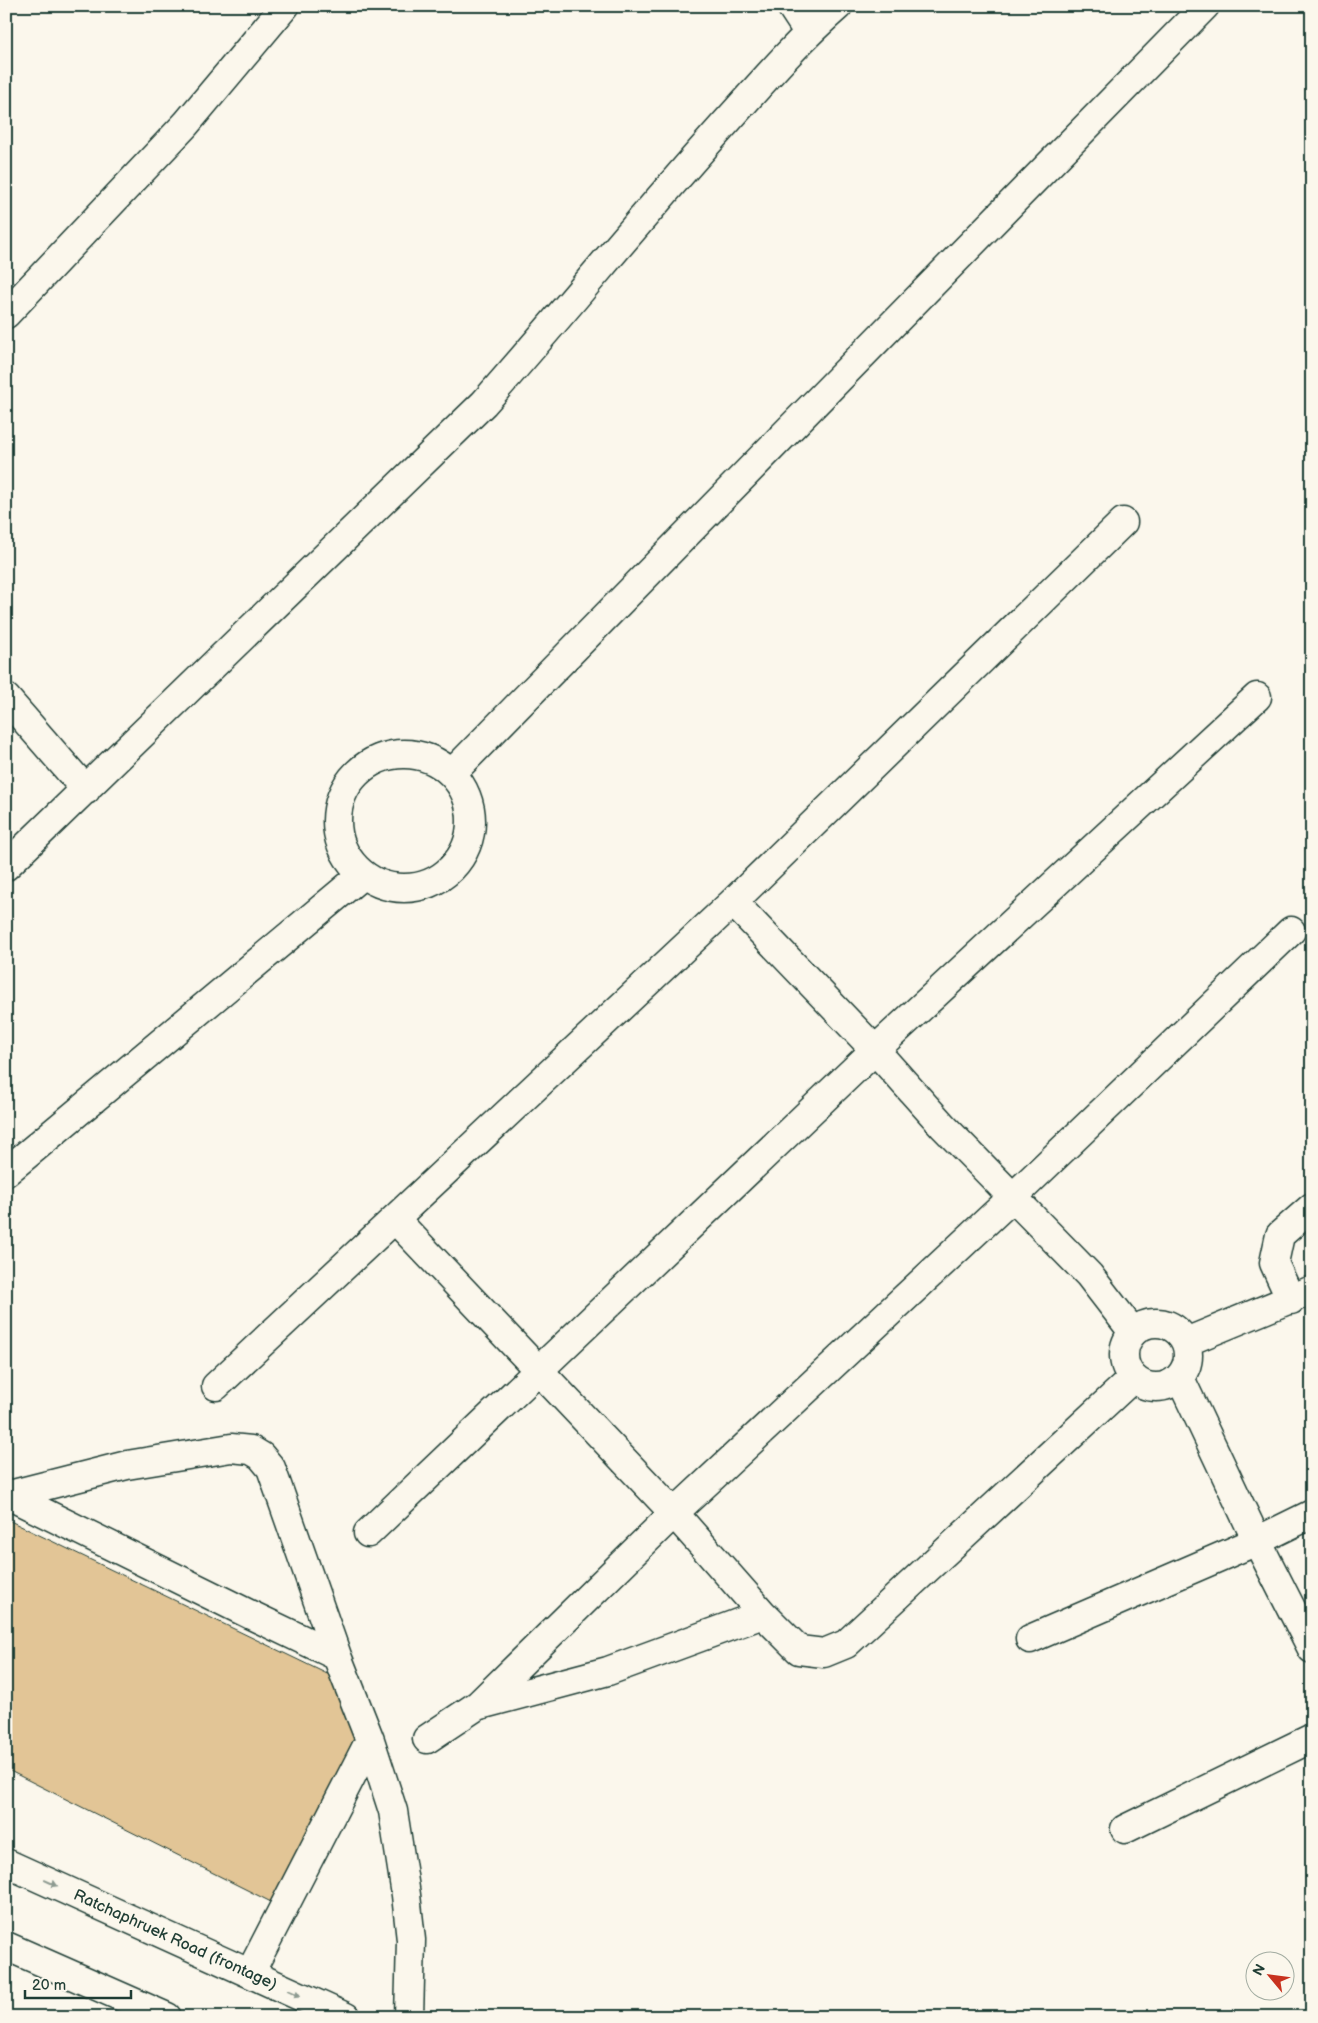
<svg xmlns="http://www.w3.org/2000/svg" width="1318" height="2023" font-family="'Balsamiq Sans',sans-serif">
<style>
.building{fill:#e2c596;stroke:#1f3d34}
.lines{fill:none;stroke-linecap:round;stroke-linejoin:round}
.minor-casing{stroke:#1f3d34;stroke-width:31}
.major-casing{stroke:#1f3d34;stroke-width:31}
.minor{stroke:#fbf7ec;stroke-width:28}
.major{stroke:#fbf7ec;stroke-width:28}
.oneway{fill:#8d9a90}
.labels{text-anchor:middle;dominant-baseline:central;stroke-width:4;stroke-linejoin:round;paint-order:stroke}
.street-label{font-size:16px;fill:#1f3d34;stroke:#fbf7ec}
</style>
<rect width="100%" height="100%" fill="#fbf7ec"/>
<filter id="ink" filterUnits="userSpaceOnUse"><feTurbulence type="fractalNoise" baseFrequency=".02" numOctaves="2"/><feDisplacementMap in="SourceGraphic" scale="10" xChannelSelector="R" yChannelSelector="G"/><feConvolveMatrix kernelMatrix="1 2 1 2 8 2 1 2 1" color-interpolation-filters="sRGB"/></filter>
<g filter="url(#ink)">
<!-- building -->
<path class="building" d="M6 1519 346 1683 360 1726 275 1904 6 1769Z"/>
<g class="lines">
<defs>
<path id="minor" d="M791 6 808 32
M6 314 186 124 285 6
M6 698 86 790
M337 821a67 67 0 1 1 134 0a67 67 0 1 1-134 0Z
M453 772 1205 6
M6 866 484 403C567 309 646 211 730 118 765 79 799 40 838 6
M733 902 875 1050 943 1126 1089 1275 1133 1332
M6 1172 362 875
M395 1219 674 1513 763 1614
M1291 1300 1274 1263 1280 1235 1312 1207
M1124 1355a32 32 0 1 1 64 0a32 32 0 1 1-64 0Z
M1186 1342 1312 1290
M1180 1378 1257 1541 1312 1649
M216 1386 733 902 1123 522
M6 1494 251 1615 337 1656 370 1740 393 1811 406 1895 411 1940 409 2017
M9 1495 127 1465 231 1448 251 1450 261 1456 271 1468 337 1656
M368 1533 875 1050 1257 697
M1030 1639 1257 1541 1312 1514
M480 1705 608 1671 763 1614 799 1650 824 1653 846 1644 1133 1378
M427 1739 478 1705 674 1513 1012 1198 1291 931
M1125 1829 1312 1738
M250 1973 370 1740"/>
<g id="major">
<path id="s1" d="M6 1863 346 2017"/>
<path d="M6 1946 167 2017"/>
</g>
</defs>
<!-- minor casing -->
<use href="#minor" class="minor-casing"/>
<!-- major casing -->
<use href="#major" class="major-casing"/>
<!-- minor -->
<use href="#minor" class="minor"/>
<!-- major -->
<use href="#major" class="major"/>
</g>
<!-- one-way arrows -->
<defs><path id="oneway-solid" d="M-6-.8H1V-3.2L6.5 0L1 3.2V.8H-6Z" transform="scale(1.25)"/></defs>
<g class="oneway">
<use href="#oneway-solid" transform="translate(51 1883) rotate(24)"/>
<use href="#oneway-solid" transform="translate(294 1993) rotate(24)"/>
</g>
</g>
<g class="labels">
<!-- street labels -->
<g class="street-label">
<text stroke="none"><textPath href="#s1" startOffset="186">Ratchaphruek Road (frontage)</textPath></text>
</g>
</g>
<!-- margin -->
<rect width="1318" height="2023" fill="none" stroke="#fbf7ec" stroke-width="25"/>
<rect x="12" y="12" width="1293" height="1998" fill="none" stroke="#1f3d34" stroke-width="2" filter="url(#ink)"/>
<!-- north arrow -->
<g transform="translate(1270 1976) rotate(299)"><circle r="24" fill="#fbf7ec" stroke="#a3ada2"/>
<path d="M0-4L9 19L0 12L-9 19Z" fill="#c8321e"/>
<text y="-8" font-size="14" font-weight="bold" text-anchor="middle" fill="#1f3d34">N</text>
</g>
<!-- scale -->
<path d="M25 1990v8h106v-8" fill="none" stroke="#1f3d34" stroke-width="2.5"/>
<text x="32" y="1990" font-size="15" fill="#1f3d34" stroke="#fbf7ec" stroke-width="4" paint-order="stroke">20 m</text>
</svg>
